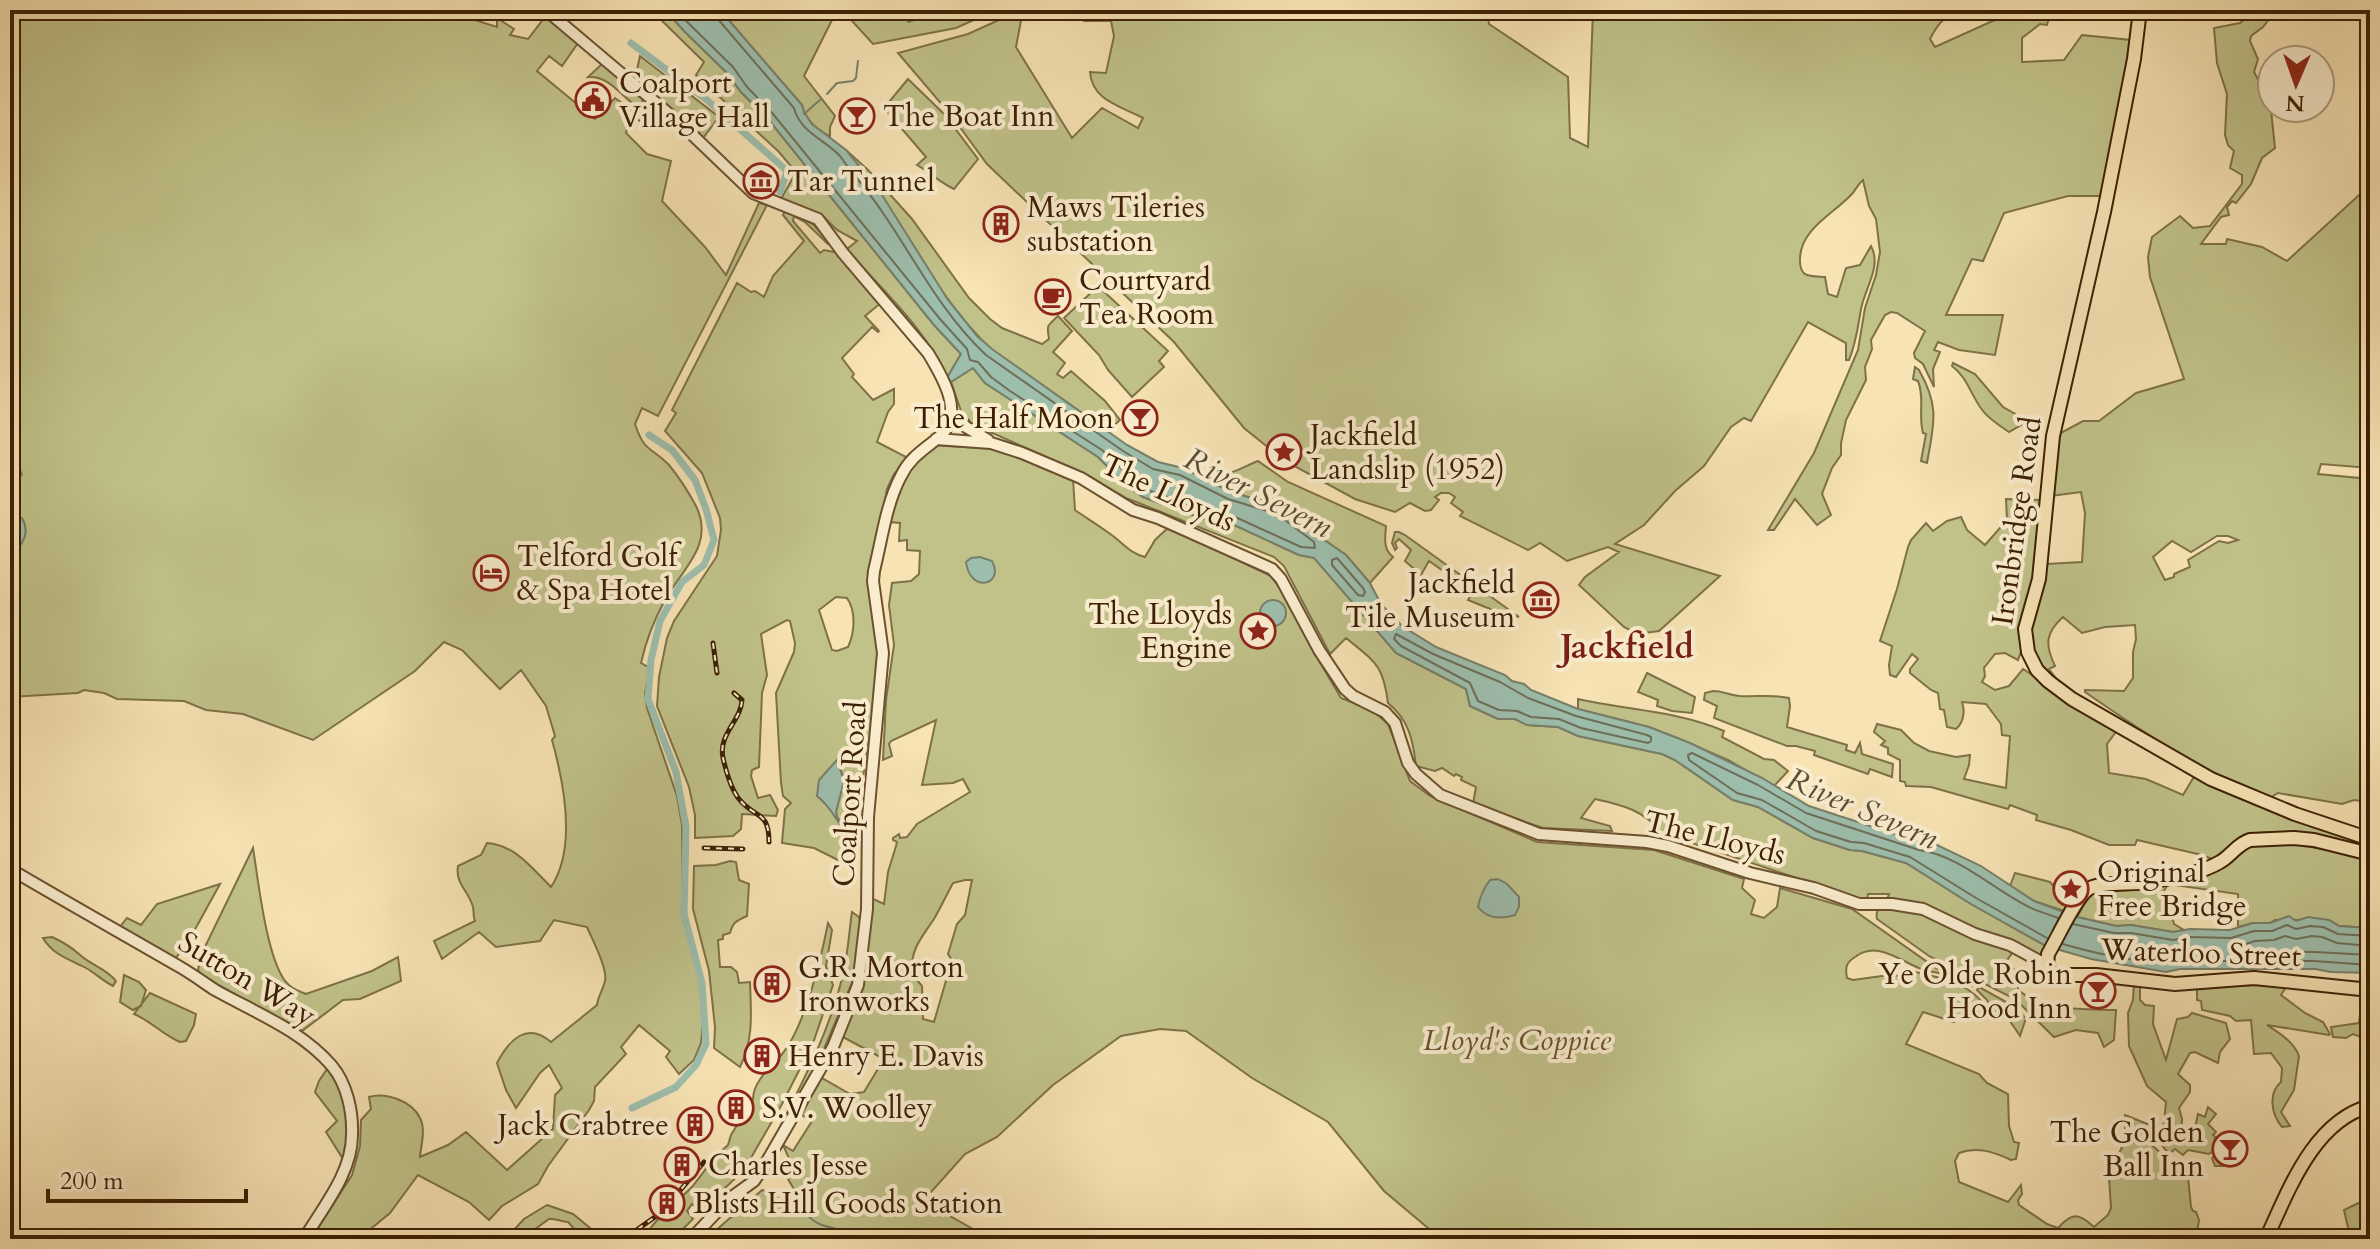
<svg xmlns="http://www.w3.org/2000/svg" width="2380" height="1249" font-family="Cardo,serif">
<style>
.green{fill:#c1c28a;stroke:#7f7147;stroke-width:2;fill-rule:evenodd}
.water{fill:#9dbead;stroke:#777f69;stroke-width:2}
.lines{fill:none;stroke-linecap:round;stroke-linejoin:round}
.shore{stroke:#6d6f58;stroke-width:2}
.stream{stroke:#777f69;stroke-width:2}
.canal{stroke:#9dbead;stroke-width:7}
.minor-casing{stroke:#6c5130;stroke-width:14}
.major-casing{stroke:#3d2004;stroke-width:16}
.minor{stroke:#faedce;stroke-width:10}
.major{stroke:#f7e3b4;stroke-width:12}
.rail-casing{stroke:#3d2004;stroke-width:5}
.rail{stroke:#faedce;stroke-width:2;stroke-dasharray:6;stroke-linecap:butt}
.labels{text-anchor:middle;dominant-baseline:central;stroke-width:8;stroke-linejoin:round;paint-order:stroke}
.poi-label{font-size:30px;fill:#3d2004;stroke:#faedce;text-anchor:start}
.street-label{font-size:30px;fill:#3d2004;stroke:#faedce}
.park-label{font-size:30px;font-style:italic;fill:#65512c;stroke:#faedce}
.water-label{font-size:32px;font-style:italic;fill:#5a4f37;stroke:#faedce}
.quarter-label{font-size:34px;font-weight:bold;fill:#7a1f14;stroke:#faedce}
</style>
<rect width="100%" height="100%" fill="#f7e3b4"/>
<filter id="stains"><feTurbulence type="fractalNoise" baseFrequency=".0025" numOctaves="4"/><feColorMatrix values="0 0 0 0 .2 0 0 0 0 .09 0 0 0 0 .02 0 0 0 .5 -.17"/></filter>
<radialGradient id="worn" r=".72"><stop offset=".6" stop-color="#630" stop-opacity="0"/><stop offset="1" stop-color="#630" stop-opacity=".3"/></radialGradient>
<!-- green -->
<path class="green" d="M10 10H455L465 17 497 27V18L514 29 510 35 528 39 545 17 578 43 562 66 549 56 537 71 595 119 615 98C630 109 638 115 656 107L660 112 657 118 643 122 630 117 626 133 647 154 671 161 662 201 705 247 726 275 759 203 767 205 658 416 642 408 635 424C645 454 651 446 669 465 678 476 689 493 696 506 715 545 682 569 665 600 654 620 646 640 641 663L650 668 645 693 647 708 677 796 682 825 683 921 694 948 701 985 703 1021 701 1043 694 1060 679 1074 666 1057 670 1051 639 1025 621 1047 626 1054 595 1087 594 1101 589 1110 548 1166 538 1184 502 1206 489 1220 469 1202 418 1175 390 1213 367 1232 372 1239H311L352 1175 360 1146 361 1120 371 1109 369 1097C386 1092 412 1101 420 1118 426 1130 421 1145 420 1157L448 1145 466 1132 507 1170 553 1129 555 1095 562 1088 549 1065 540 1073 516 1108 506 1090 497 1063C509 1040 527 1021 551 1042L597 1005C598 996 603 990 605 981 608 969 592 939 587 927L554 920 540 941 496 947 479 932 442 959 434 941 475 921C473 917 474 912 473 907 469 891 455 884 458 866L481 855 487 843C515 845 532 868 551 887 577 848 564 783 552 740L555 736 546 706 521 670 500 689 462 650 444 642 415 671 313 740 243 714 206 710 184 701 117 699 104 693 84 690 78 693 10 697V277L12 276 10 267Z
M651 10H665L685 32 727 73 741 92 768 119 934 325 961 354 947 378C926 328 881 290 847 249L857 241 837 230 822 215 781 199 796 172 779 152 696 75 704 62Z
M720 10H837L804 76 835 116 830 127V136C817 131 805 119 802 105Z
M842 10H996L956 28 873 44Z
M1021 10H1023L1016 47 1072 138 1102 108 1138 128 1143 118C1121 106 1092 101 1090 72L1106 73 1114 36 1111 21H1085L1096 10H1487L1489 24 1568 77 1570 138 1588 147 1593 10H1957C1944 17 1937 25 1930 39L1935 47 1997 19 1998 10H2051L2047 25 2040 24 2022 38V62L2064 60 2082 35 2131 40 2102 196H2068L2004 213 1983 261 1972 259 1946 315H2003L1995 355 1959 350 1938 342 1934 350 1940 352 1933 369 1934 387 1923 364 1915 358 1914 353 1925 331 1897 313 1891 312 1885 315 1871 340 1872 349 1865 367 1866 380 1846 420 1841 443V455L1832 468 1822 494 1831 515 1817 525 1795 499 1774 530H1768L1814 453 1858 350 1865 308 1876 275 1880 252 1876 219 1869 206 1863 180C1857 185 1856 190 1851 195 1833 214 1801 229 1800 258 1799 278 1809 276 1825 277L1828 294 1837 297 1846 268 1860 265 1871 246C1882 266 1865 288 1861 309 1858 327 1856 343 1849 360H1846V343L1808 322 1751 421 1744 418 1731 427 1704 466 1675 491 1644 525 1615 544 1720 576 1659 631 1637 634 1624 627 1579 585 1585 577 1619 552 1608 547 1567 561 1540 543 1528 550 1460 516 1463 512 1451 503 1455 497 1449 493H1441L1435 497 1439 500 1431 510 1425 511 1410 503 1395 512 1355 499 1285 461 1244 428 1174 342 987 164 951 115 898 53 968 34Z
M2257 10H2276L2263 27 2251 36 2250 41 2258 59 2254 72 2261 85 2269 91 2275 148 2262 158 2251 184 2236 203 2232 201 2227 207 2229 215 2221 217 2201 244H2226L2227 239 2262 247 2287 261 2370 185V468L2321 464 2318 474 2370 479V802L2354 800 2342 804 2278 793 2270 798C2203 772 2144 733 2085 692V690L2124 691 2133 678V652L2136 639 2135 625 2105 627 2082 633 2063 617C2045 633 2045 645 2055 666L2049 669 2066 692 2037 664 2030 633 2047 564 2082 562 2085 513 2081 492 2050 496 2057 435 2083 421H2099L2136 393 2184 379 2150 277 2148 257 2152 237 2180 216 2193 228 2210 226 2242 184V175L2230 168 2234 151 2228 145 2225 135 2227 94 2217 63 2214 28 2240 23ZM2217 536H2228L2238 540 2228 543 2219 541 2188 560 2190 567 2174 574V577L2165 580 2153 557 2172 541 2191 552Z
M640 56 719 117 703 138 635 79Z
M603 63 642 96 643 106C627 109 615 75 588 77Z
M908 79 944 114 978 159 954 189C939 182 931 173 917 165L926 157 884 108Z
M846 150 869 171 912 219 969 298 990 319 1002 328 1042 344 1049 339C1047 325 1046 327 1058 316L1072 331 1053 352 1065 363 1057 374 1063 378 1071 371 1105 401 1120 420 1108 431 992 350C946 307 917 251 884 199 873 181 856 168 846 150Z
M786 209 814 225 830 243 828 244 805 222 794 216 793 221 820 253 824 250 839 253 882 302 865 316 879 331 878 332 872 327 842 358 854 374 852 377 873 400 894 389V404L888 412 877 442 908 458 894 474 887 489 872 568 879 638 874 711 850 854 842 853 840 861 814 848 782 843 785 809 791 803 783 796 781 783 776 693 794 652 795 643 790 621 787 620 761 634 767 675 762 693 759 767 752 770 751 776 758 798 770 795 778 810 776 816 742 814 741 829 733 836 695 838V815L689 787 657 706 659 677 667 638 674 621 717 556 721 530 720 518 702 473 665 431 676 413 672 410 737 283 751 292 755 291 764 297 773 276 804 241 783 215ZM836 597 847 598C856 611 855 632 848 647L837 651 832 650 819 610ZM838 762 843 776 836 812 837 817 846 829C835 817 830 806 817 796L834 765Z
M1096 288H1100L1168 351 1159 361 1164 367 1132 397 1108 370 1099 355 1064 318Z
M1953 363 1975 374 2003 407 2028 421 2009 432C2000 426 1989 419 1983 411 1971 396 1968 378 1952 366Z
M1915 367 1919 370C1940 407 1934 423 1927 463L1921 461 1926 434 1923 433C1918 415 1925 398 1918 381L1913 379Z
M973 368 985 383 1098 457 1127 486 1143 497 1215 523H1230L1299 555 1315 558 1396 653 1466 689 1470 706 1498 719H1515L1527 725 1558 727 1578 736 1662 754 1675 760 1733 800 1758 807 1813 838 1850 850 1862 851 1906 863 1971 904 2046 946 2040 955 2017 942 2008 940 2013 952 2005 963 2019 973 2018 990C2045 1012 2084 1009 2116 1010L2114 1040 2104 1047 2098 1033 2076 1030 2054 1037 2015 999 1929 956 1877 919C1874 907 1887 904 1889 894H1868L1867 901 1853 897 1662 833C1645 811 1623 805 1595 799L1581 818 1610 826 1612 831 1543 828 1473 804 1476 787 1461 780 1462 777 1456 774 1454 776 1442 768 1435 771 1416 766C1413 740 1409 720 1388 703 1383 664 1375 662 1346 638L1330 654 1284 566 1274 557 1126 498 1089 476 972 424 961 411 951 382Z
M932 445 996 449 1073 479 1075 510C1088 519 1101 527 1113 536 1125 545 1130 553 1145 557L1155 540 1169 527 1271 576 1292 606 1318 659 1341 698 1372 710 1388 724 1410 781 1430 796 1537 842 1654 850 1744 879 1742 888 1755 900 1751 914 1764 918 1777 907 1780 888 1852 909 1936 968 1974 984 1972 986C1963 981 1953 976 1943 974 1937 972 1930 972 1924 970 1902 963 1878 939 1855 957 1846 963 1845 967 1847 978L1853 980 1889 975 1913 977 1915 972C1943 978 1978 985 1990 1016L1986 1015 1982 1018 1972 1014 1965 1018 1957 1017 1954 1022 1923 1012 1906 1044 1979 1074 1987 1083 2008 1094 2009 1126 2014 1142 2019 1143 2016 1159 2011 1160C1994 1152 1977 1146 1959 1153L1955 1161 1959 1182 2008 1202 2021 1185 2022 1194 2018 1200 2019 1205 2047 1224 2058 1228C2072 1212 2079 1213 2094 1227L2108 1215 2111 1208 2109 1177 2125 1140 2134 1143 2147 1141 2170 1161 2168 1164 2183 1178 2188 1177 2191 1207 2193 1211 2196 1212 2199 1220 2196 1239H1441L1384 1191 1328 1122 1252 1078 1186 1031 1160 1029 1121 1036 1053 1085 997 1137 965 1154 923 1201 991 1239H706L762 1190C774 1193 780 1202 794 1206L801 1201 788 1179 792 1165 783 1145 793 1151 812 1121 802 1115 820 1077 850 1094 864 1092 884 1059 841 1036 862 990 868 945 869 897 884 904 888 872 896 846 897 842 893 840V838L899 834 900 838 907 837 917 824 970 792 963 779 953 783 922 785 936 720 891 741 889 744 892 756 883 760 886 700 894 645 889 605 892 583 911 581 919 574 920 551 907 550V540L899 541 900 523 889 522C898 494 908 463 932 445ZM965 880H972L965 915 957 924 948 954 952 960 934 1022 923 1019 922 986 911 973C912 947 920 940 934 919 941 907 947 894 953 883Z
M1258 461 1288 482 1386 526C1385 539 1383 549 1393 557L1370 583 1346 555 1294 519 1282 507 1231 492 1188 471C1197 469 1204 474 1214 475 1229 476 1245 466 1258 461Z
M2006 499 2041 500 2037 561 2021 628 2022 649 2018 660 2005 653 1995 654 1984 668 1985 676 1982 682 1995 690 2009 686 2023 669 2118 729 2107 744 2109 773 2146 779 2183 795 2195 775 2289 817 2370 845V851C2336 843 2285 825 2250 835 2238 838 2225 852 2214 860L2202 855 2137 840 2135 845H2109L2071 830 2036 820 2037 815 2010 805 2008 809 1931 787 1906 786 1905 782 1900 781V760L1888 754V748L1881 745 1885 741 1874 732 1877 724 1901 730 1914 743 1929 751 1956 757 1970 755 1969 765 1964 779 2006 788 2010 736 2002 735 2001 724 1986 704 1962 702C1965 711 1964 722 1956 729L1947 727 1944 710 1940 709 1938 693 1931 690 1910 673V669L1918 659 1912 654 1896 677 1890 675 1889 665 1892 646 1880 641 1897 589 1908 547 1911 540 1926 523 1933 531 1947 521 1961 517 1967 530 1985 545 2007 520Z
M1395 532H1399L1405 535 1519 617 1495 611 1468 600 1473 592 1429 561 1421 575 1405 561 1411 550 1399 539 1395 543 1397 548 1395 550 1392 543Z
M1647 673 1695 697 1692 713 1672 711 1657 706 1658 700 1638 692Z
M1713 691C1722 691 1730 695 1740 696 1757 697 1772 694 1789 698L1790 706 1787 727 1847 745 1846 750 1855 753 1860 743 1862 754 1893 764 1892 777 1870 769 1868 774 1814 755 1815 751 1796 746H1787L1714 718 1717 706 1704 700 1705 693Z
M1578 699C1626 710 1678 711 1724 731L1722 737 1764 759 1774 760 1788 771 1774 786 1728 760 1677 738 1649 727 1578 709Z
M2292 844 2335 851 2370 861V928L2339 926 2329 920H2275L2270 923H2253L2238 927V894L2168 884 2161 896C2163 909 2172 910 2174 924L2184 930 2173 932 2131 925 2116 926 2077 917 2090 894 2153 886 2245 846Z
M253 848C258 877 267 969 290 986 294 989 301 992 306 994L372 971 398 957 401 981 360 999 343 1000 302 1031 202 976 198 970 201 955Z
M730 861 736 862 739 880 749 884 747 916C736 921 733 922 730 933L723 935V939L718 940 720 967H731L737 972 739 983 750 982C751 1012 754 1039 740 1067L714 1048 715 1027 709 971 693 909 694 866 716 865Z
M2015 873 2050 882 2058 891 2061 890 2062 883 2067 887 2071 899 2064 911 2034 901 2010 886Z
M220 884 187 944 175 959 120 927 127 918 141 925 157 904Z
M852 912 859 917 861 925 854 978 815 1070 776 1135C802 1083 830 1031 843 974 848 954 849 932 852 912Z
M828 923 832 930 826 966 833 985 813 1043 782 1104 744 1170 701 1211 692 1204 687 1211 693 1219 673 1239H641L659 1218 692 1187 715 1157 728 1145 731 1135 753 1099C753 1081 772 1066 783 1053 805 1025 821 959 828 923Z
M52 937C63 942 70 946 79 954 90 965 106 968 116 981L113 986C103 981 95 973 86 968 69 959 53 955 43 938Z
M124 975 139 982 146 990 141 1006 133 1010 120 1002Z
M2134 983H2140V1000L2145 1005 2154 1006 2153 1024 2166 1060 2177 1019 2188 1017 2192 1013 2226 1023 2230 1039 2220 1052 2218 1063 2195 1052 2190 1053 2178 1074 2190 1085V1092L2179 1108 2182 1119 2181 1140 2195 1128 2198 1114 2205 1117 2208 1107 2216 1114 2208 1124 2216 1132 2213 1135 2216 1138 2224 1134 2220 1138 2227 1146 2225 1149 2232 1159 2223 1162V1166H2215L2212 1158 2221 1151 2218 1147 2209 1154 2188 1150 2183 1155 2175 1149 2169 1154 2152 1133 2128 1135 2125 1128V1115L2160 1129 2164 1123 2166 1102 2147 1086 2129 1046 2128 1013 2133 1000Z
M2288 984 2281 995 2305 1013 2323 1022 2330 1034 2329 1035 2267 1025C2278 1032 2294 1042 2299 1056L2294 1090 2281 1112 2290 1126 2282 1127C2271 1114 2268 1093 2281 1082L2282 1068 2271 1053 2254 1054 2251 1020 2236 1021 2230 1016 2202 1010 2201 1001 2197 1000V987Z
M1979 987 2010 1004 2026 1018 2020 1036C2012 1024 2007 1014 1992 1009L1987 1000 1977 990Z
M2363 992H2370V1040L2353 1034 2346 1038 2333 1037 2331 1027 2359 1023Z
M150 993 196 1014 194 1025 186 1041 180 1042C163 1035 151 1021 134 1014Z
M327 1069C331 1074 336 1080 339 1086 350 1107 349 1137 343 1159L326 1132 337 1121 315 1092 319 1081Z
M2367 1192H2370V1239H2345L2349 1232 2344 1210 2369 1198Z
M547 1205 573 1214 595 1232 592 1239H583L568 1222C561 1222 555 1218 549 1219L524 1237 512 1232 524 1219Z"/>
<!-- water -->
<path class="water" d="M665 10H720L802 105 804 112 812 124 846 150 882 195 948 300 977 336 992 349 1127 445 1158 462 1183 468 1231 492 1282 507 1294 519 1346 555 1370 583 1381 604 1402 626 1436 647 1505 675 1512 681 1524 684 1531 690 1578 709 1649 727 1690 743 1762 778 1809 806 1922 843 1935 844 1981 866 2034 901 2077 917 2116 926 2131 925 2173 932 2190 929 2230 930 2253 923H2270L2289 916 2296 921 2308 917 2329 920 2339 926 2370 928V973L2331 972 2315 969H2180L2166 972 2091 959 2046 946 1971 904 1906 863 1862 851 1850 850 1813 838 1758 807 1733 800 1675 760 1662 754 1578 736 1558 727 1527 725 1515 719H1498L1470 706 1466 689 1396 653 1314 558 1299 555 1230 523H1215L1143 497 1127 486 1098 457 985 383 973 368 951 382 947 378 961 354 934 325 768 119 741 92 727 73 685 32Z
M10 515 22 518C30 532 24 546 10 553Z
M980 557 992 561C1005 585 970 594 966 562L971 558Z
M1260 613a13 13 0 1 1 26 0a13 13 0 1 1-26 0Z
M837 760 844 781 836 812 837 817 846 829 845 831C834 817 831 807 817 796L819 780Z
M1498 879 1507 884 1519 897V907L1515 915C1502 919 1487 919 1478 907 1480 896 1483 889 1490 880Z"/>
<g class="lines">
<!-- shore -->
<path class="shore" d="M675 10 733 67 747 87 773 114 940 319 967 349 970 360 978 362 991 377 1010 391 1102 450 1133 480 1147 490 1216 514 1233 516 1301 547 1315 548 1314 542 1277 514 1228 499 1180 475 1153 469 1123 451 986 355C931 304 903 232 855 176 850 170 845 163 840 156 824 139 800 132 794 108L717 18 715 10
M1337 558 1363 588 1365 592 1363 596 1358 595 1332 565V560Z
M1396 634 1433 654 1500 682 1528 698 1576 716 1647 735 1651 737V741L1648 743 1581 728 1559 719 1531 717 1517 711 1499 710 1478 701 1470 683 1401 646 1394 639Z
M2073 924 2114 933H2131L2173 940 2190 937 2231 938 2254 931H2272L2287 925 2296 929 2310 926 2323 927 2338 934 2370 936
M2047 938 1976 898 1910 857 1864 843 1851 842 1816 831 1762 800 1737 793 1689 760 1688 755 1692 753 1758 785 1806 813 1919 850C1961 856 1992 889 2029 907 2038 912 2049 914 2058 918
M2063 944C2093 953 2150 966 2180 961H2314L2370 965
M2370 946 2337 943 2322 937 2312 936 2296 939 2285 936 2274 940 2255 941 2246 944 2244 947 2247 951 2315 952 2370 955"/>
<!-- stream -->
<path class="stream" d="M908 22 927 16 933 10
M827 94 837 83 853 81 856 78 858 61
M804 114 821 99
M10 413C21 428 16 434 14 450 14 458 19 467 22 475
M796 1208 799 1213H806C814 1224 824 1226 837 1229 843 1231 850 1236 856 1239"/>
<!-- canal -->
<path class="canal" d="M631 43 707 100 784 168 787 172 780 192
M632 1108 676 1087 696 1065 706 1044 702 983 684 914 686 827 676 772 648 699 651 660 660 621 682 582 704 565 714 540 706 509 695 480 672 450 649 435"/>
<defs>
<path id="minor" d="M546 10 681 124 753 193 818 219 843 253 928 353C942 376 966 415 939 437 924 450 910 457 901 476 886 504 882 539 874 571L873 581 883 653 868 817 867 909 858 985 833 1047 763 1168 754 1181 729 1199 691 1239
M952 413 966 427 988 440
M936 439 991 443 1022 453 1081 478 1133 510 1158 518 1272 569 1281 579 1319 650 1345 689 1353 696 1385 712 1395 723 1408 763 1416 774 1440 795 1539 834 1647 842 1668 846 1750 873 1814 888 1859 904H1892L1923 909 1975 934 2010 945 2047 965
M10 869C66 902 123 934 180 967 192 974 203 982 215 990 256 1013 301 1030 332 1066 347 1084 353 1112 352 1135 352 1173 323 1207 304 1239"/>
<path id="major" d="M2140 10 2134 59 2104 212 2053 436 2039 579 2025 629 2028 652 2037 670 2048 681 2072 699 2211 779 2295 814 2370 839
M2370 854 2314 840 2294 838 2250 840C2237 844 2231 856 2220 862 2200 874 2171 878 2148 882 2133 885 2097 881 2087 890 2075 899 2057 939 2048 954L2047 965 2049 972 2057 975H2096L2175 984 2254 978 2370 990
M2266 1239C2288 1192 2313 1121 2370 1106"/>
</defs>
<!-- minor casing -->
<use href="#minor" class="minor-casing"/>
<!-- major casing -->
<use href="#major" class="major-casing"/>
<!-- minor -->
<use href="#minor" class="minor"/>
<!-- major -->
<use href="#major" class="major"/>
<defs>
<path id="rail" d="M713 643 717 673
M734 693 742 700C741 721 718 734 723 758 726 771 731 789 739 799 755 819 769 810 769 842
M704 848 743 849
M628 1236 662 1212 704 1162"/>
</defs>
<!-- rail casing -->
<use href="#rail" class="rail-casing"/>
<!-- rail -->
<use href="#rail" class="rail"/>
</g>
<!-- icons -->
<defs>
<symbol id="civic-ring" viewBox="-11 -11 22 22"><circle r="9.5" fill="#faedce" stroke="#8f2418" stroke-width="1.5"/><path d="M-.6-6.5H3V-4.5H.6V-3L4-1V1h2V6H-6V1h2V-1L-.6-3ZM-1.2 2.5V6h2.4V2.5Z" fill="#8f2418"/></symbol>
<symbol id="bar-ring" viewBox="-11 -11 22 22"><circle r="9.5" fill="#faedce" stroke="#8f2418" stroke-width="1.5"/><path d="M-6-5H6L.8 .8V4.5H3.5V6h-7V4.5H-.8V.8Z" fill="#8f2418"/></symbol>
<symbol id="museum-ring" viewBox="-11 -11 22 22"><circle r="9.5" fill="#faedce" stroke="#8f2418" stroke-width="1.5"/><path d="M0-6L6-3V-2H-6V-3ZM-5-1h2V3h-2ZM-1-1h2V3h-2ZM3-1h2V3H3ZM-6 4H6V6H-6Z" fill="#8f2418"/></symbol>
<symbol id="building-ring" viewBox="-11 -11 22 22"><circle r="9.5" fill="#faedce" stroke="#8f2418" stroke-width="1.5"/><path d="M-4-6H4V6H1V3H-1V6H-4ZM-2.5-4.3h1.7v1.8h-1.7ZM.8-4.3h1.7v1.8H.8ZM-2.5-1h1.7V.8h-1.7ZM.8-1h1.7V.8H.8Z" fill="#8f2418"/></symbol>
<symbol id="cafe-ring" viewBox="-11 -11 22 22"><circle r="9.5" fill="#faedce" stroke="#8f2418" stroke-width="1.5"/><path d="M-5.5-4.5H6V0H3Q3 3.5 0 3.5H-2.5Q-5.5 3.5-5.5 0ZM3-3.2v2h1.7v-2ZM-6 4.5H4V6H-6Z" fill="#8f2418"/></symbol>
<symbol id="sight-ring" viewBox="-11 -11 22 22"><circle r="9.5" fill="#faedce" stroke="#8f2418" stroke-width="1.5"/><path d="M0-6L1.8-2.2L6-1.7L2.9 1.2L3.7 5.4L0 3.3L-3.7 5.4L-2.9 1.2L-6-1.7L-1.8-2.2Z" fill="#8f2418"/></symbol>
<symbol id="hotel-ring" viewBox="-11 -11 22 22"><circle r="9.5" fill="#faedce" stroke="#8f2418" stroke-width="1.5"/><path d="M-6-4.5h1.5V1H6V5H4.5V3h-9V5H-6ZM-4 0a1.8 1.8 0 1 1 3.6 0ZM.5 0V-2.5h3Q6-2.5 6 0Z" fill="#8f2418"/></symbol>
</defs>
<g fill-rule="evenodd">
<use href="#civic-ring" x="573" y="80" width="40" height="40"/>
<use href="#bar-ring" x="837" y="96" width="40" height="40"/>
<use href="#museum-ring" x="741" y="161" width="40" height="40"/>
<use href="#building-ring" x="981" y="204" width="40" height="40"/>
<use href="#cafe-ring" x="1033" y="277" width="40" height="40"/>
<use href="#bar-ring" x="1120" y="398" width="40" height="40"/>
<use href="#sight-ring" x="1264" y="432" width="40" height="40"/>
<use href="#hotel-ring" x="471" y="553" width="40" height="40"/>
<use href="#museum-ring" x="1521" y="580" width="40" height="40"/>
<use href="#sight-ring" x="1238" y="611" width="40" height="40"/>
<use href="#sight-ring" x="2051" y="869" width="40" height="40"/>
<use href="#building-ring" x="752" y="964" width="40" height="40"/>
<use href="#bar-ring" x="2078" y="971" width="40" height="40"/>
<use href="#building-ring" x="742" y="1036" width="40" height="40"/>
<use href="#building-ring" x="716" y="1088" width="40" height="40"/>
<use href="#building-ring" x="675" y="1105" width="40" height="40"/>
<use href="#bar-ring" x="2210" y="1129" width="40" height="40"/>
<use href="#building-ring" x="662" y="1145" width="40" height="40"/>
<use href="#building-ring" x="647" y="1183" width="40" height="40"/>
</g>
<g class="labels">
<!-- poi labels -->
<g class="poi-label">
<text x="619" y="83">Coalport<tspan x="619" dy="34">Village Hall</tspan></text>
<text x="883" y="116">The Boat Inn</text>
<text x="787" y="181">Tar Tunnel</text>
<text x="1027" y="207">Maws Tileries<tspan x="1027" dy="34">substation</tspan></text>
<text x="1079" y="280">Courtyard<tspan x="1079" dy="34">Tea Room</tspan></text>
<text x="1114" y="418" text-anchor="end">The Half Moon</text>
<text x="1310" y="435">Jackfield<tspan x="1310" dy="34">Landslip (1952)</tspan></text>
<text x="517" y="556">Telford Golf<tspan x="517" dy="34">&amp; Spa Hotel</tspan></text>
<text x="1515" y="583" text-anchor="end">Jackfield<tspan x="1515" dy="34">Tile Museum</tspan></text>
<text x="1232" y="614" text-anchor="end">The Lloyds<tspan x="1232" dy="34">Engine</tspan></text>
<text x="2097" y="872">Original<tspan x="2097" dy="34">Free Bridge</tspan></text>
<text x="798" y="967">G.R. Morton<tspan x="798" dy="34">Ironworks</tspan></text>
<text x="2072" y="974" text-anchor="end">Ye Olde Robin<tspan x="2072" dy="34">Hood Inn</tspan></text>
<text x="788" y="1056">Henry E. Davis</text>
<text x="762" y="1108">S.V. Woolley</text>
<text x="669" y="1125" text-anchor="end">Jack Crabtree</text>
<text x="2204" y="1132" text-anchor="end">The Golden<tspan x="2204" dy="34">Ball Inn</tspan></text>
<text x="708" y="1165">Charles Jesse</text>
<text x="693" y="1203">Blists Hill Goods Station</text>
</g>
<!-- street labels -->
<g class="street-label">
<text transform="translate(1168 493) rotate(25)">The Lloyds</text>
<text transform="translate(2017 521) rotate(-82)">Ironbridge Road</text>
<text transform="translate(850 794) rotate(-86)">Coalport Road</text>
<text transform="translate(1715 838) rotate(14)">The Lloyds</text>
<text transform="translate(2201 953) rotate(2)">Waterloo Street</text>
<text transform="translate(247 979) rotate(31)">Sutton Way</text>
</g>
<!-- park labels -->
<g class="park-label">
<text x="1517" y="1040">Lloyd's Coppice</text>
</g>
<!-- water labels -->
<g class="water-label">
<text transform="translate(1258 493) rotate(27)">River Severn</text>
<text transform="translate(1862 809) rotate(23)">River Severn</text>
</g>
<!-- quarter labels -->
<g class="quarter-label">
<text x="1627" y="647">Jackfield</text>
</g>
</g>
<!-- margin -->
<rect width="2380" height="1249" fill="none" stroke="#f7e3b4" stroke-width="40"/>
<rect x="12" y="12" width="2356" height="1225" fill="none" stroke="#3d2004" stroke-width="4"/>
<rect x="20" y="20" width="2340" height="1209" fill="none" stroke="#3d2004" stroke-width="2"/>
<!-- north arrow -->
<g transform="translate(2296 84) rotate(182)"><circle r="38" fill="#faedce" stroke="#ae9b7d" stroke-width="2"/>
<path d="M0-6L14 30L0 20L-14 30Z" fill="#8f2418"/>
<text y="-12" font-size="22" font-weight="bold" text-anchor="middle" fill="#3d2004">N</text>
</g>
<!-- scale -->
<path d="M48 1189v12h198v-12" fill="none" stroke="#3d2004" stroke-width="4"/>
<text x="60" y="1189" font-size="24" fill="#3d2004" stroke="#faedce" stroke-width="6" paint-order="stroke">200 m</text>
<rect width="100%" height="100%" filter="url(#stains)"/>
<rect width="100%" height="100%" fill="url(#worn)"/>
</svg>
